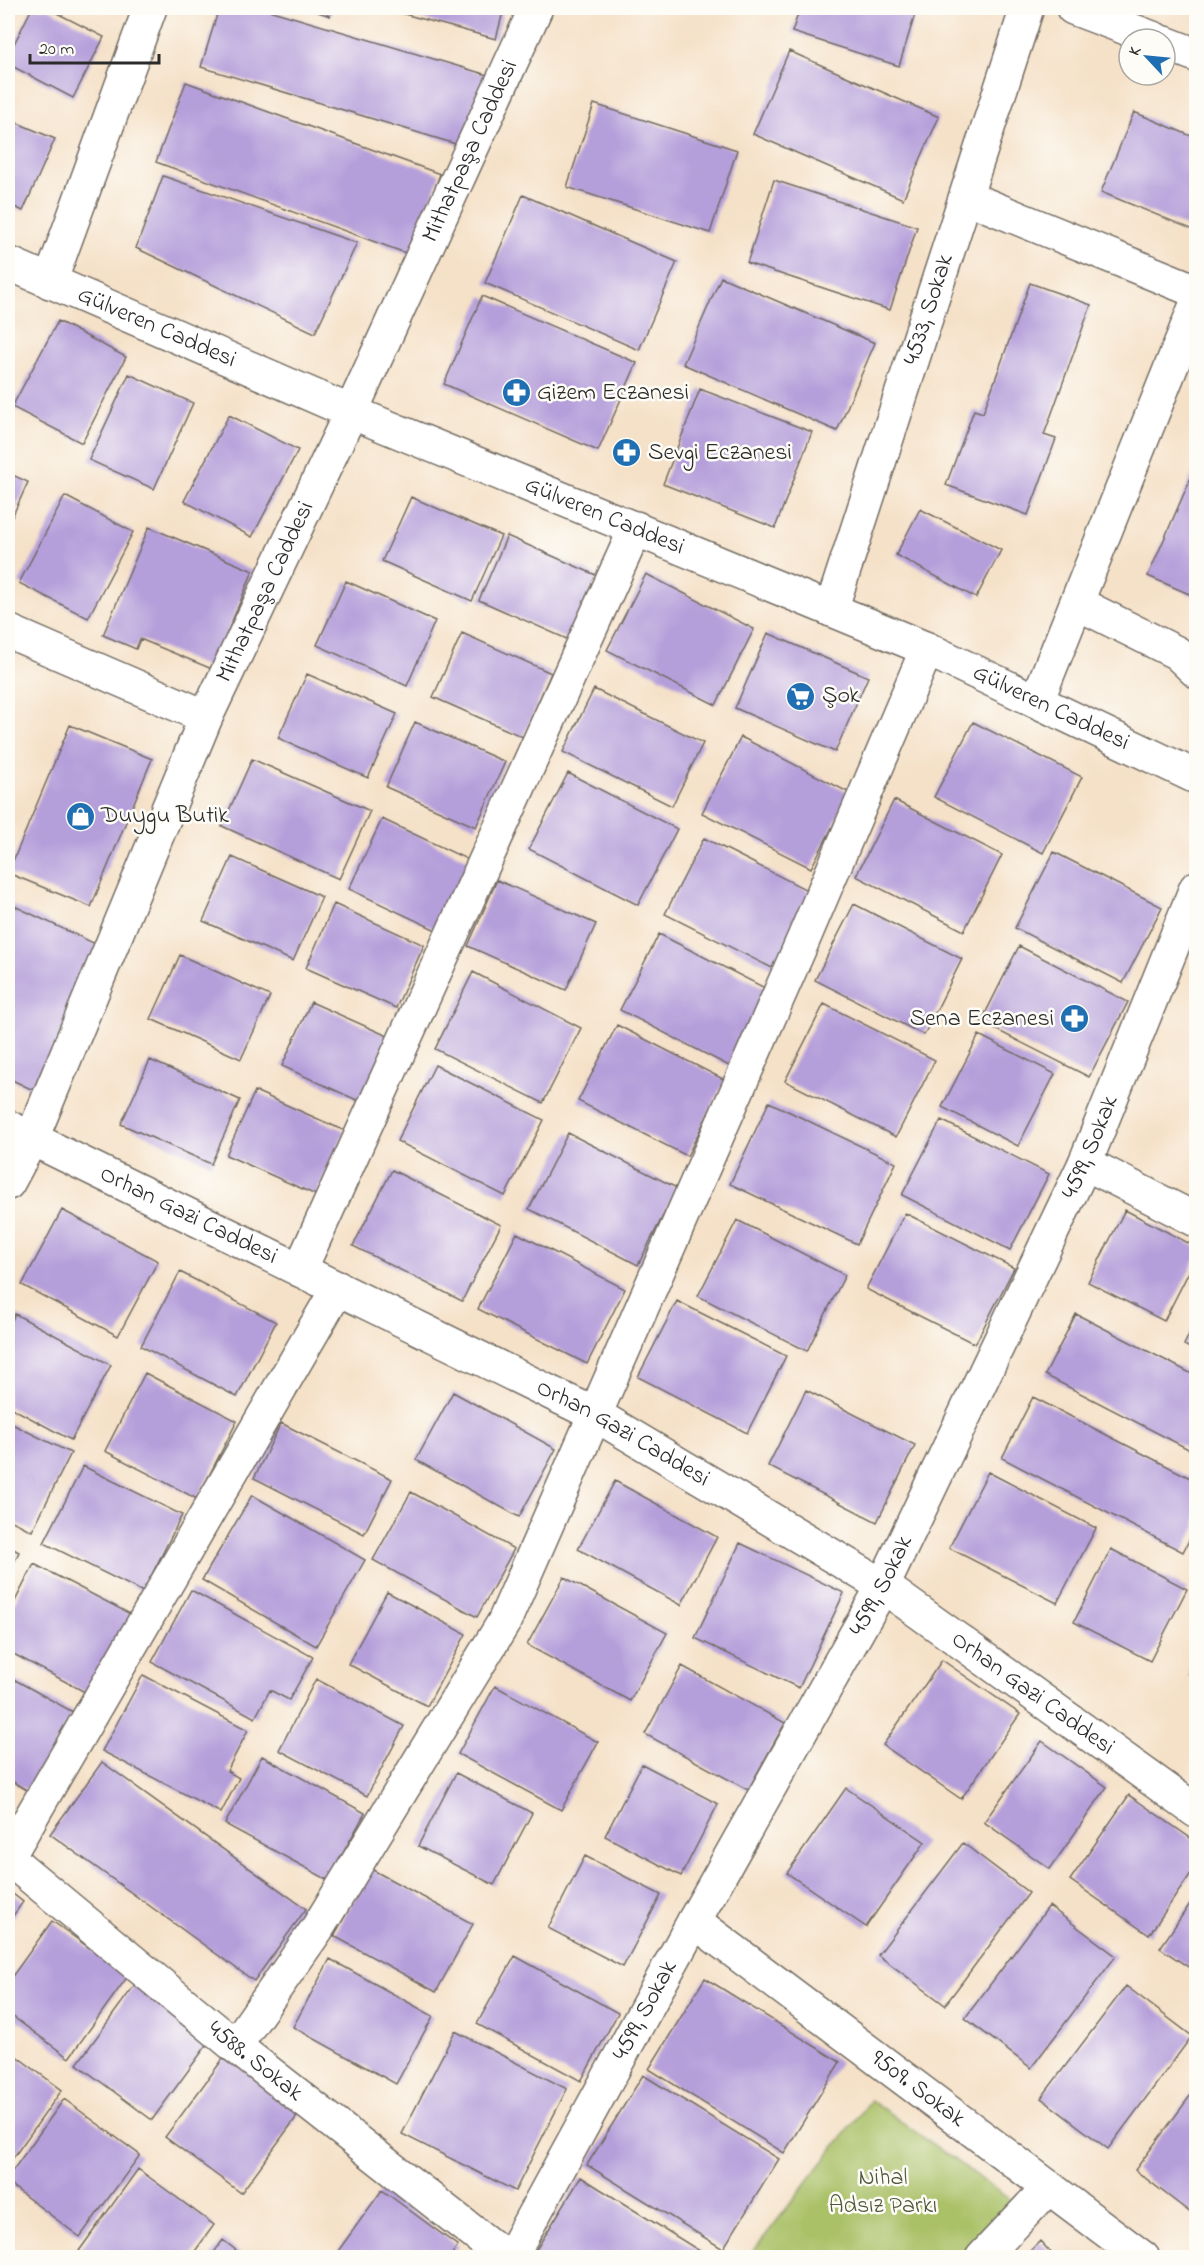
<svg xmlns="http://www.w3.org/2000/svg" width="1204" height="2265" font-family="'Indie Flower',sans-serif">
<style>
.green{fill:#aac167;stroke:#6a7649;stroke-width:1.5}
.building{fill:#b59fda}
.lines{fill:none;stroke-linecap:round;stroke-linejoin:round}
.minor-casing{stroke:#726b62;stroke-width:36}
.minor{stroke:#fff;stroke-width:33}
.labels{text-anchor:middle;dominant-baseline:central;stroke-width:5;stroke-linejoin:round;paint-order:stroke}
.street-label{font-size:24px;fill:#2b2b2b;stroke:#fdfcf7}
.poi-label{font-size:24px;fill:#2b2b2b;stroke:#fdfcf7;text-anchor:start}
.park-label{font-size:24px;fill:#51583d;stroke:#fdfcf7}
</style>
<rect width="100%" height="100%" fill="#fdfcf7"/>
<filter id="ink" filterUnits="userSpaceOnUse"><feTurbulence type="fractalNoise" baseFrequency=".0167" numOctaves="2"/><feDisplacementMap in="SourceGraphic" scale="12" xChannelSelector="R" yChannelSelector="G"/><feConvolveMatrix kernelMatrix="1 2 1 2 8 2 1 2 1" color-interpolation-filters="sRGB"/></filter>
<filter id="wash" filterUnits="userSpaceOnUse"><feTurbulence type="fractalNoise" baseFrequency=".008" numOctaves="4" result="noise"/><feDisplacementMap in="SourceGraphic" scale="24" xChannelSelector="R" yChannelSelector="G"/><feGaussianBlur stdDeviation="1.35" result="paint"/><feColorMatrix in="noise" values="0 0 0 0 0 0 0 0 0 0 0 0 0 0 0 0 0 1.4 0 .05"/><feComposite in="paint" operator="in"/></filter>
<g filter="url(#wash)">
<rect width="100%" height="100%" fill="#f5e1c8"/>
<!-- green -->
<path class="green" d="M871 2100 1016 2204 964 2257 748 2258Z"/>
<g id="blocks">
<!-- building -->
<path class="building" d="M32 8H47L104 37 73 98 8 64V56Z
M219 8H262L491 76 469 148 201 67Z
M306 8H333L330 16Z
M382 8H504L496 39Z
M800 8H917L899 66 792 32Z
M789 51 939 117 903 199 753 134Z
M186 82 440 174 411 255 156 162Z
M594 104 737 150 710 233 567 187Z
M1134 112 1196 138V231L1101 192Z
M8 119 55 139 23 211 8 204Z
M163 176 357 243 315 333 136 248Z
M774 180 917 227 890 310 747 263Z
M523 195 677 262 639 350 485 283Z
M721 277 875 343 837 431 683 364Z
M1030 283 1091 305 1044 435 1056 439 1028 515 946 485 974 410 983 413Z
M482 296 637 363 598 451 444 384Z
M58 321 126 357 82 443 12 407Z
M129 374 193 403 154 489 89 460Z
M700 389 812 432 775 528 663 484Z
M229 415 298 450 252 537 184 501Z
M1196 466V597L1148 576Z
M8 473 28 482 8 526Z
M65 496 133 532 88 618 19 583Z
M411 497 501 536 472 601 382 561Z
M920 509 1001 550 976 598 896 555Z
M149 527 253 571 212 669 140 639 136 649 103 635Z
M507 536 598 576 569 640 479 600Z
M646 574 754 629 716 705 607 650Z
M346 581 435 621 407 686 317 645Z
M462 633 551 673 523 737 433 697Z
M768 633 868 677 835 752 735 708Z
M307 674 397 714 368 778 278 738Z
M594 689 703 743 672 806 563 752Z
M415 722 505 762 476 827 386 787Z
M973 722 1082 777 1043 853 934 797Z
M70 725 152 759 91 907 8 873Z
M741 737 850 793 811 868 702 813Z
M252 759 370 811 339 879 222 826Z
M568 773 677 829 638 905 529 849Z
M894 800 1002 855 964 931 856 876Z
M382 819 471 861 438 931 349 889Z
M704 838 813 893 774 969 665 914Z
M1054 852 1162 907 1123 983 1015 928Z
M232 857 322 897 293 961 203 921Z
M497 880 596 924 566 990 468 946Z
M8 903 102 947 35 1091 8 1078Z
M334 904 424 945 396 1008 306 968Z
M854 904 962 959 924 1035 815 980Z
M659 934 767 989 729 1066 620 1010Z
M1019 946 1128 1002 1089 1077 981 1022Z
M180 955 270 996 241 1059 151 1019Z
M473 972 581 1028 543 1103 435 1049Z
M311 1002 401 1042 372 1107 282 1066Z
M824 1004 935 1060 896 1137 785 1081Z
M617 1025 725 1080 687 1156 578 1101Z
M979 1035 1055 1074 1018 1146 942 1107Z
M150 1060 240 1100 211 1164 121 1124Z
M435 1065 544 1120 505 1196 397 1141Z
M255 1091 345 1131 316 1195 226 1155Z
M769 1102 896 1163 857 1244 730 1184Z
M941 1120 1049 1174 1010 1250 902 1195Z
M568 1133 677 1188 638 1265 529 1209Z
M392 1170 501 1225 462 1301 353 1246Z
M62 1210 158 1261 118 1336 22 1285Z
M1125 1210 1196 1247V1258L1164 1321 1088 1282Z
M905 1213 1014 1268 975 1344 866 1289Z
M737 1220 845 1275 807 1351 698 1296Z
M517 1233 625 1289 587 1364 478 1309Z
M180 1272 276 1322 237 1397 141 1346Z
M677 1301 786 1356 747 1433 638 1377Z
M15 1314 111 1365 71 1440 8 1406V1329Z
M1076 1314 1196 1376V1453L1045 1375Z
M1196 1320V1351L1184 1345Z
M145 1373 237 1421 197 1499 105 1451Z
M806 1390 915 1445 877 1522 768 1466Z
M453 1392 556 1449 519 1517 416 1460Z
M1033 1397 1196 1481V1526L1183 1552 1002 1458Z
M8 1422 71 1453 32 1531 8 1519Z
M281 1423 392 1479 364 1534 254 1478Z
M83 1466 182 1515 143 1592 44 1543Z
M988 1472 1096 1528 1057 1603 949 1548Z
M615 1481 717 1537 681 1605 578 1549Z
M411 1492 514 1549 477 1617 373 1560Z
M252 1495 365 1560 316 1646 202 1580Z
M740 1543 844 1593 799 1688 695 1638Z
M8 1546 19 1552 8 1575Z
M1111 1549 1187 1589 1150 1661 1074 1622Z
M34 1564 138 1618 96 1698 8 1651V1615Z
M564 1577 667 1633 630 1701 527 1645Z
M191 1590 313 1657 289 1700 270 1690 255 1718 152 1662Z
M387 1592 466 1634 427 1706 348 1664Z
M1196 1657V1678L1188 1674Z
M942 1660 1020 1714 961 1799 883 1745Z
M682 1666 785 1723 748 1790 645 1734Z
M143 1675 248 1730 227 1771 239 1778 221 1813 102 1751Z
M8 1676 73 1712 30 1792 8 1779Z
M316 1679 404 1726 367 1796 279 1750Z
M495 1686 598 1742 561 1810 458 1754Z
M1042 1741 1107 1787 1050 1869 984 1822Z
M262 1756 365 1813 328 1880 225 1824Z
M102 1762 306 1909 254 1981 50 1834Z
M642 1764 718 1804 681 1876 605 1836Z
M456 1773 532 1813 494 1885 418 1846Z
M846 1788 925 1842 866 1927 787 1873Z
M1129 1795 1196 1842V1866L1149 1935 1070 1880Z
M963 1843 1029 1893 945 2005 878 1955Z
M585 1856 661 1895 623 1967 548 1928Z
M371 1869 473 1924 436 1992 334 1936Z
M8 1890 23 1902 8 1923Z
M1196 1895V1972L1160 1948Z
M1049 1906 1116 1956 1031 2068 965 2018Z
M52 1921 128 1976 69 2058 8 2013V1982Z
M515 1956 618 2013 581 2081 477 2024Z
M330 1959 433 2016 396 2084 293 2027Z
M705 1978 840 2062 784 2153 649 2069Z
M136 1983 212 2038 152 2120 77 2064Z
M1126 1986 1192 2036 1108 2149 1041 2098Z
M455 2031 567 2089 515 2191 402 2134Z
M8 2050 62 2090 8 2165Z
M225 2056 301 2111 241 2193 165 2137Z
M643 2075 779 2159 723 2249 587 2165Z
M1196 2088V2217L1135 2170Z
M64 2099 140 2155 80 2237 8 2183V2177Z
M138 2169 214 2225 190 2258H87L79 2251Z
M581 2177 711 2258H531Z
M382 2190 458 2246 449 2258H333Z
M223 2240 246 2258H210Z
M1040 2241 1056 2258H1023Z"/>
</g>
</g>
<g filter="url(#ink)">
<use href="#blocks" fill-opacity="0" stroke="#726b62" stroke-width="1.5"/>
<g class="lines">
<defs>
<g id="minor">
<path d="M1073 8 1155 39"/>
<path d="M1165 43 1196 55"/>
<path d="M966 197 1196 291"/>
<path id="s1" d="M8 263 351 412 927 649 1196 777"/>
<path d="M50 282 150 8"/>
<path d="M1077 603 1177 653 1196 671"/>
<path id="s2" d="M831 610 1027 8"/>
<path d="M8 631 206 717"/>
<path d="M1037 701 1196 305"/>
<path id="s3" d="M8 1127 596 1415 883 1586 1196 1811"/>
<path d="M1085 1163 1196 1220"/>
<path id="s4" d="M8 1183 32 1138 206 717 351 412 536 8"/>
<path d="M300 1270 636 528"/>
<path d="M8 1857 338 1288"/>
<path id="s5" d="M8 1858 235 2046 506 2258"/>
<path id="s6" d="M694 1921 1143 2258"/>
<path d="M235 2046 317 1929 504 1622 804 938 927 649"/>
<path id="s7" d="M510 2258 694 1921 883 1586 1085 1163 1196 888"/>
<path d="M982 2258 1049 2187"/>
</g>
</defs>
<!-- minor casing -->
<use href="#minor" class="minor-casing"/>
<!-- minor -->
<use href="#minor" class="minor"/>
</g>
</g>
<!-- icons -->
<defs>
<symbol id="pharmacy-disc" viewBox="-11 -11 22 22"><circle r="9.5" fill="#1f6fb2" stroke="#fdfcf7"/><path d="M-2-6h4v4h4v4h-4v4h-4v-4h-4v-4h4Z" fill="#fff"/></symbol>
<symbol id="supermarket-disc" viewBox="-11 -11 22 22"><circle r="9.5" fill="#1f6fb2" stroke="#fdfcf7"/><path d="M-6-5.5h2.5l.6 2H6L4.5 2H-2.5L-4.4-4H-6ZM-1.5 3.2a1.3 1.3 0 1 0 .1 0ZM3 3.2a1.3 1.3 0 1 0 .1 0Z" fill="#fff"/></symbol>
<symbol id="shop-disc" viewBox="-11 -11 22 22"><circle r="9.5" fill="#1f6fb2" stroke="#fdfcf7"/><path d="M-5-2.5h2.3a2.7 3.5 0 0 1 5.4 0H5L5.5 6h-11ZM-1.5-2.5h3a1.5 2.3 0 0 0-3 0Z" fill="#fff"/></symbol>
</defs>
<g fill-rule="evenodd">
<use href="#pharmacy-disc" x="500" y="376" width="33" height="33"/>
<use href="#pharmacy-disc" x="610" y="436" width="33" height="33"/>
<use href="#supermarket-disc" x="784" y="680" width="33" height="33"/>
<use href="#shop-disc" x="64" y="800" width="33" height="33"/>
<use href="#pharmacy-disc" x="1058" y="1002" width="33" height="33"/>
</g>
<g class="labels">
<!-- street labels -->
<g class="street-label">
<text stroke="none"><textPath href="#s4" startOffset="1131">Mithatpaşa Caddesi</textPath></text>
<text stroke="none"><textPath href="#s2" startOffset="316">4533, Sokak</textPath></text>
<text stroke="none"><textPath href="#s1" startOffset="162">Gülveren Caddesi</textPath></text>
<text stroke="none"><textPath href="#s1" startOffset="648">Gülveren Caddesi</textPath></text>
<text stroke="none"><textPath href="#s4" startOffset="645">Mithatpaşa Caddesi</textPath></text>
<text stroke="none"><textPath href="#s1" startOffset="1134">Gülveren Caddesi</textPath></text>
<text stroke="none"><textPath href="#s7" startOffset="1254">4599, Sokak</textPath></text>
<text stroke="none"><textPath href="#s3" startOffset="201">Orhan Gazi Caddesi</textPath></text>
<text stroke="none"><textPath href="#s3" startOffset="687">Orhan Gazi Caddesi</textPath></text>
<text stroke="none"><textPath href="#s7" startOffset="768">4599, Sokak</textPath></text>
<text stroke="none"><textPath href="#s3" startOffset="1173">Orhan Gazi Caddesi</textPath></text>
<text stroke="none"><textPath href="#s7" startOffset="282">4599, Sokak</textPath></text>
<text stroke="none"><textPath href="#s5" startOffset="320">4588. Sokak</textPath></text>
<text stroke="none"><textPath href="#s6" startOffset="280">9509. Sokak</textPath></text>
</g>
<!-- poi labels -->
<g class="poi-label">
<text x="537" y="393">Gizem Eczanesi</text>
<text x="648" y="453">Sevgi Eczanesi</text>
<text x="822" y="696">Şok</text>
<text x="101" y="816">Duygu Butik</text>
<text x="1054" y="1019" text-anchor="end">Sena Eczanesi</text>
</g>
<!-- park labels -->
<g class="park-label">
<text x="883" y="2178">Nihal<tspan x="883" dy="28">Adsız Parkı</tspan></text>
</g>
</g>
<!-- margin -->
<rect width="1204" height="2265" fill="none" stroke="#fdfcf7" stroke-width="30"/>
<!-- north arrow -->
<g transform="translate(1147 57) rotate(296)"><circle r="28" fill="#fdfcf7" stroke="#a9a8a5" stroke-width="1.5"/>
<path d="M0-4.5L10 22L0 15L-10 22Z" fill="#1f6fb2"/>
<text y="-9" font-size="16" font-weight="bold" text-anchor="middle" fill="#2b2b2b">K</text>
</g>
<!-- scale -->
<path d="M30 54v9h129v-9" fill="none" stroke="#2b2b2b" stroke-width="3"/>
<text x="39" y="54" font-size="18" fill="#2b2b2b" stroke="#fdfcf7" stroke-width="4.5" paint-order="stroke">20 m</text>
</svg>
